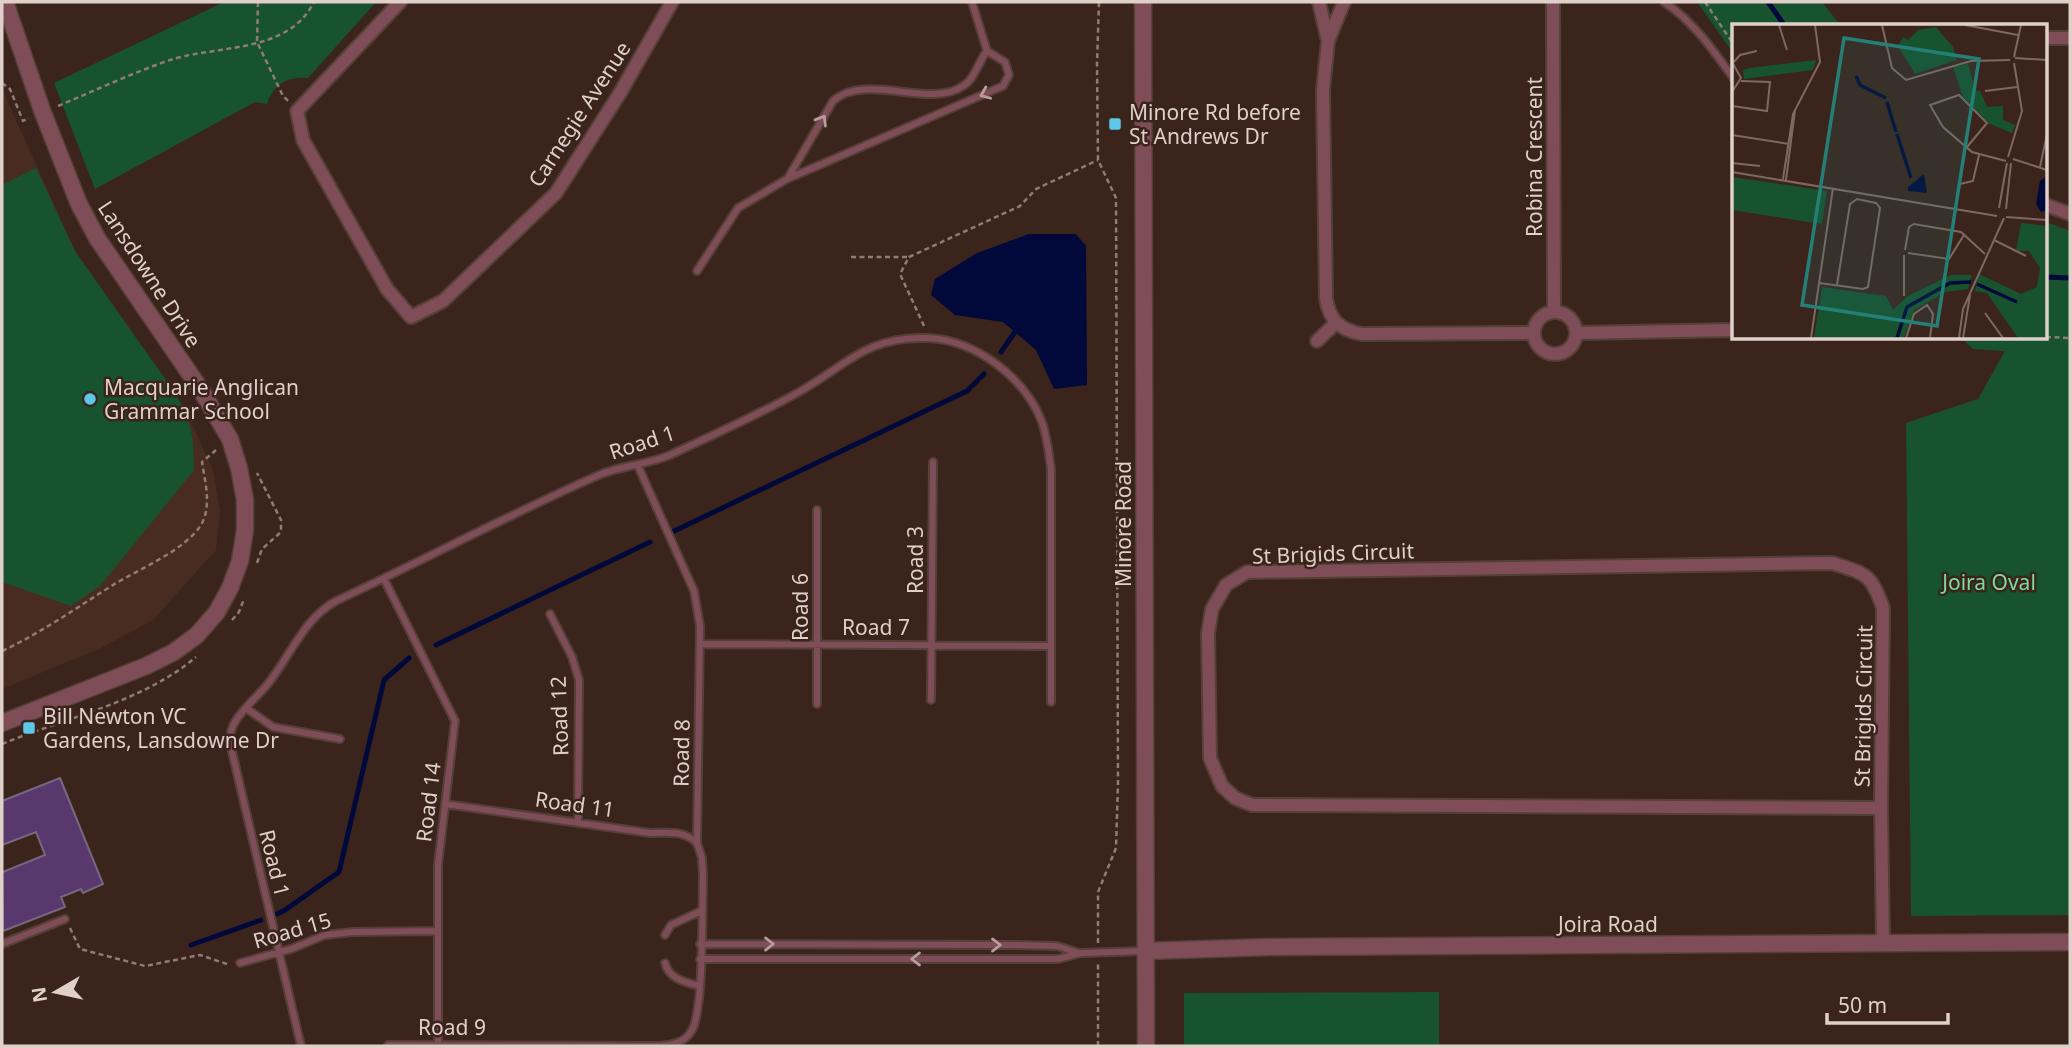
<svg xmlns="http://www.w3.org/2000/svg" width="2072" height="1048" font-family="'Noto Sans',sans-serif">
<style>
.built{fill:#492c21}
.green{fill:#185330}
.water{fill:#000939}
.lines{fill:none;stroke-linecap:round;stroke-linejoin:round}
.stream{stroke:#000939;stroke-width:5}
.building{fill:#59386d;stroke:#76697f;stroke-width:2}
.service-casing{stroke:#554038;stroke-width:10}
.minor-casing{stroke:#554038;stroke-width:16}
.tertiary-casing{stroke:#554038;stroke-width:19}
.path{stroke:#8f7c75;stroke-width:2.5;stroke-dasharray:5 3.5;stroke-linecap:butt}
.service{stroke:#7f4d57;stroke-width:6}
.minor{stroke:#7f4d57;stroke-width:12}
.tertiary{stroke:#7f4d57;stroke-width:16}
.oneway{stroke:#b99c9c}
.poi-dot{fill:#5dc7e8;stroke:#3b241c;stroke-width:2.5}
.labels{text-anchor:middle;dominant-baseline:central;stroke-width:5;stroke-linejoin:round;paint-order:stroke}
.poi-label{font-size:21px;fill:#dfd0ca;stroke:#3b241c;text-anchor:start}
.street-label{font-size:21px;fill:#dfd0ca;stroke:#3b241c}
.park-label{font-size:21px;fill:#7fda9d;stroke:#3b241c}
.inset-river{fill:none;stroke:#000939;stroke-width:3.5}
.inset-road{fill:none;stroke:#7d6962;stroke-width:2}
.view{fill:#247f77;fill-opacity:0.15;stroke:#247f77;stroke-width:3.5}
.inset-edge{fill:none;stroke:#dfd0ca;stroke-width:3.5}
</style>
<rect width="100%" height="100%" fill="#3b241c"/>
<!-- built -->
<path class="built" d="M2 89 75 251 170 386 187 413 213 470 220 511 216 550 153 620 101 648 2 689Z"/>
<!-- green -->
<path class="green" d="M224 2H376L308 78C287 76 274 84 267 104L255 102 95 189 54 83Z
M1697 2H1822L1841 26H1734V54Z
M36 168 75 251 170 386 187 413 193 441 194 470 101 585 71 606 2 582V185Z
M2046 222 2070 231V915L1911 916 1906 423 1978 399 2005 351 1973 349 1961 338H2046Z
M1439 992V1046H1184V993Z"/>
<!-- water -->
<path class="water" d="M1029 234H1076L1086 246 1087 385 1054 389 1036 350 1003 322 955 315 931 295 935 279 977 253Z"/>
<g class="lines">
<!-- stream -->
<path class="stream" d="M1768 2 1785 26
M2046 277 2070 278
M1001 352 1017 329
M670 533 967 391 984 374
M436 645 650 542
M277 914 285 910 339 872 384 680 409 658
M191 945 261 920"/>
</g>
<!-- building -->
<path class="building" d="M60 778 103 884 83 893 81 889 61 897 65 907 3 931 2 870 3 872 45 855 36 832 2 845V801Z"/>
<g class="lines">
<defs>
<path id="service" d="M1664 2C1694 22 1713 50 1734 79
M788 178 833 101C865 72 930 109 963 86 975 79 978 62 987 51
M697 271 738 208 787 179 1003 86 1009 75 1005 62 987 51 972 2
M817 510V704
M384 579 455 721 438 865V1046
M550 614 572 657 579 680 578 822
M701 644 1050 646
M931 700 933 462
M246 708 273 727 340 739
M445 804 650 833C667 833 684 830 697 843
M665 935 671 925 701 911
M2 944 65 919
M700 944 1017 945 1057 946 1079 953
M700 959H1058L1081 953 1145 951
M240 963 291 949 325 935 353 932 437 931
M665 963C669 979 685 982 699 986
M388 1045 659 1046C672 1045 685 1043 692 1030 704 1010 702 906 703 876L702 858 697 843 700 626 694 591 638 466
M301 1046 230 743C230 736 231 728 235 722 243 708 257 697 267 685 290 657 303 619 336 601 424 560 510 514 599 475 622 465 647 465 670 455 713 435 758 415 799 392 847 365 866 336 928 338 976 340 1025 378 1042 422 1047 437 1049 453 1051 469V702"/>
<path id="minor" d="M400 2 297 111 303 140 387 289 411 317 443 301 556 193 620 93 672 2
M1319 2 1328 41
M1344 2 1328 41 1323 90 1326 298C1329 320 1340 330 1362 334L1534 333
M1553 2 1554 311
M2046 38H2070
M2046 205 2070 214
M1534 333a21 21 0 1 1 42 0a21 21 0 1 1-42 0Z
M1577 333 1734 330
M1317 341 1336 323
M1881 808 1252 805 1235 798 1222 786 1210 758 1208 633 1212 609 1226 585 1247 572 1832 563C1867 574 1871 574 1883 608L1881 808 1883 943"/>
<path id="tertiary" d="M1143 2 1146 1046
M2 723 146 666 174 652 197 635 217 612 230 588 240 561 245 530V500L239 468 230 439 201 390 97 238 79 204 43 113 5 2
M1145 951 1269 947 2070 942"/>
</defs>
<!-- service casing -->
<use href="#service" class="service-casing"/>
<!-- minor casing -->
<use href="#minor" class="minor-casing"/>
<!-- tertiary casing -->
<use href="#tertiary" class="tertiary-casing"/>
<!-- path -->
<path class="path" d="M258 2 257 42 283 96 288 101
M1705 2 1734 45
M2 83 10 89 23 121 29 118
M58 106C94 91 130 74 167 61 216 44 287 55 314 2
M851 257H909
M924 326 900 274 909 257 1020 206 1036 189 1098 160
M2046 337 2070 338
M257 563 262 549 281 532V520L257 473
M232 620 239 612 244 599
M2 651C41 633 76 608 113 585 139 569 184 551 201 525 212 506 205 482 202 462L216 450
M2 744C65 718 143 702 196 657
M70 928 80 949 145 966 200 955 230 965
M1098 943V892L1116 848 1118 783 1116 198 1098 160 1097 64 1099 2
M1098 1046V963"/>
<!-- service -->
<use href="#service" class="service"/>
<!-- minor -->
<use href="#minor" class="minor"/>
<!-- tertiary -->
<use href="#tertiary" class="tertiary"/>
</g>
<!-- one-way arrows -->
<defs><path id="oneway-chevron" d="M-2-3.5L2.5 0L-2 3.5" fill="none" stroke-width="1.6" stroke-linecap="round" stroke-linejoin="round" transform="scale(1.75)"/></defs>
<g class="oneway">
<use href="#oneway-chevron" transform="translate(985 94) rotate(157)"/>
<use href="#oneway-chevron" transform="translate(822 120) rotate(-59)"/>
<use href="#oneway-chevron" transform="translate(769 944)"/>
<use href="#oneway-chevron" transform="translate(996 945)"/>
<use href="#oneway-chevron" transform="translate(916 959) rotate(-180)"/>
</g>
<!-- markers -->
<g class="poi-dot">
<rect x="1108" y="117" width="14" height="14" rx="3.5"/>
<circle cx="90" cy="399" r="7"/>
<rect x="22" y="721" width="14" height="14" rx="3.5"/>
</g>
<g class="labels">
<!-- poi labels -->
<g class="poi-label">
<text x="1129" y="112">Minore Rd before<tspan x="1129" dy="24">St Andrews Dr</tspan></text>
<text x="104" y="387">Macquarie Anglican<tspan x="104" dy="24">Grammar School</tspan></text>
<text x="43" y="716">Bill Newton VC<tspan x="43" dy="24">Gardens, Lansdowne Dr</tspan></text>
</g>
<!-- street labels -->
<g class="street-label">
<text transform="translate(579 114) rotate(-57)">Carnegie Avenue</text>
<text transform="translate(1534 157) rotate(-90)">Robina Crescent</text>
<text transform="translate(150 274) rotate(57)">Lansdowne Drive</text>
<text transform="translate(642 442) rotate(-18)">Road 1</text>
<text transform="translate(1123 524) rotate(-90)">Minore Road</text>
<text transform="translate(1333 553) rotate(-2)">St Brigids Circuit</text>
<text transform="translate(915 560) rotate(-90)">Road 3</text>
<text transform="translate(800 607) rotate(-90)">Road 6</text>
<text x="876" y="627">Road 7</text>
<text transform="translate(1863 706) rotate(-89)">St Brigids Circuit</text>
<text transform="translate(559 716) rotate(-92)">Road 12</text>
<text transform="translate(681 753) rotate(-89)">Road 8</text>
<text transform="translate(428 802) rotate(-83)">Road 14</text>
<text transform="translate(575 804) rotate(8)">Road 11</text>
<text transform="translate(275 863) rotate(76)">Road 1</text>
<text x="1608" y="924">Joira Road</text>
<text transform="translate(292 930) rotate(-16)">Road 15</text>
<text x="452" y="1027">Road 9</text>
</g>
<!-- park labels -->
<g class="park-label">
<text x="1989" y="582">Joira Oval</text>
</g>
</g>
<!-- overview -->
<g transform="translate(1732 24)">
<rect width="315" height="315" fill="#3b241c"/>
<path d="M204 3 221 23 225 36 183 50 166 22 171 13 176 16 186 6ZM84 36 81 46 12 55 11 46 17 44ZM236 40 243 66 248 67 255 83 271 82V96L283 101 280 109 258 100 231 73 221 43ZM0 153 95 167 90 200 0 186ZM289 199 315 202V314H286L255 269 243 267 247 250 289 270 305 263 308 244 297 227H284ZM219 251H240L236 265 213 268 182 286 172 314H82L90 263 154 272 161 286 176 272Z" fill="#185330"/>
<path d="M192 150 195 169 176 167V163ZM315 152V186L309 188 304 180 308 157Z" fill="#000939"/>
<path class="inset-river" d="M124 52 128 61 154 74M155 78 164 108M165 110 179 154M245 260 285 278M165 314 175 283 218 259 239 258"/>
<path class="inset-road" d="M47 1 55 26M150 1 160 44 174 56 239 37 278 36M233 1 286 11M282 33 289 1M283 34 315 36M0 38 9 54 0 68M2 38 8 31 25 27M253 67 285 63M0 82 35 87 38 58 9 57M0 111 57 120M235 123 255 99 227 71 198 81 211 103 240 128 274 137M276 133 290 87 282 39M281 135 315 146M0 139 28 142M308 143 315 110M0 148 265 192M51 155 61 90 88 38 83 1M54 156 63 86M228 160 241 157 247 131M267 184 275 139M274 185 279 139M274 193 315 196M262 216 294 232M173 226 177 203 182 200 229 208 253 230M176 229 217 235 232 211M87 259 131 265 136 263 148 184 144 179 125 175 118 180 105 261M172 272V231M253 289 271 314M79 314 101 164M174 314 182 290 195 281 201 290 198 314M227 314 231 285 272 194M231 314 238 271"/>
<path class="view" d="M112 14 247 35 205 302 70 281Z"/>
<rect width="315" height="315" class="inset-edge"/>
</g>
<!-- border -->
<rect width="2072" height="1048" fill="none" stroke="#dfd0ca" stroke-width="7"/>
<!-- north arrow -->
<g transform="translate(56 992) rotate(261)" stroke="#3b241c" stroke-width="5" paint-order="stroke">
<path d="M0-5L12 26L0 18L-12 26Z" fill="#dfd0ca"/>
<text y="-10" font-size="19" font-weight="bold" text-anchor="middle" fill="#dfd0ca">N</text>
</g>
<!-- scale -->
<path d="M1827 1013v10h121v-10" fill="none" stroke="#dfd0ca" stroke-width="3.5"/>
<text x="1838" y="1013" font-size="21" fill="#dfd0ca" stroke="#3b241c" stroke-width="5" paint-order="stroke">50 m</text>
</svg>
